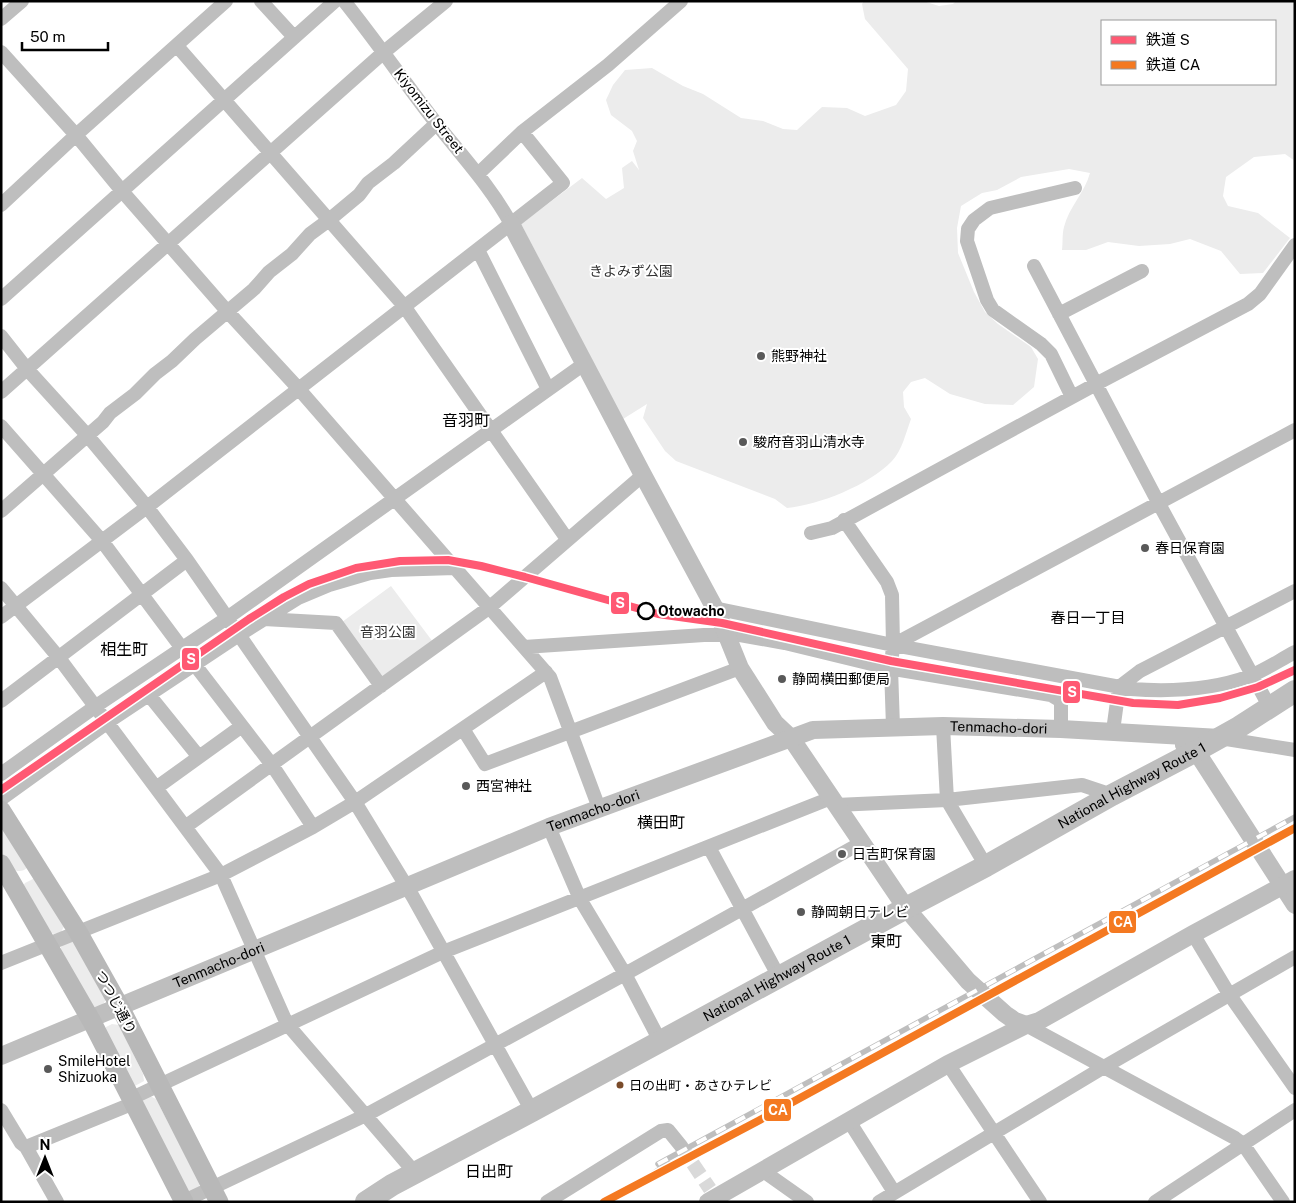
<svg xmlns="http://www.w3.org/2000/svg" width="1296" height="1203" font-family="'Public Sans','Noto Sans JP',sans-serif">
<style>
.green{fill:#ececec;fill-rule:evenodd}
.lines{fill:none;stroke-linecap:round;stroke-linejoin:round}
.minor-tunnel{stroke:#d9d9d9;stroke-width:14;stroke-dasharray:14 7;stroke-linecap:butt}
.minor{stroke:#bebebe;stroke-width:14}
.tertiary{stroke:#bebebe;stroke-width:18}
.secondary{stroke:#b8b8b8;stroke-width:19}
.trunk{stroke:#bebebe;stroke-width:22}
.rail-casing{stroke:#bebebe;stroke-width:5.5}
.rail{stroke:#fff;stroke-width:4;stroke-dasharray:11;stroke-linecap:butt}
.rail-1-casing{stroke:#fff;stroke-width:11}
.rail-2-casing{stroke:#fff;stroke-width:11}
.rail-1{stroke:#ff5973;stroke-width:8}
.rail-2{stroke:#f47921;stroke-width:8}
.poi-dot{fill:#595959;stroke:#fff;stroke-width:2}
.stop-dot{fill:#fff;stroke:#000;stroke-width:2.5}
.bus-dot{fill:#7a4b2a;stroke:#fff;stroke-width:2}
.labels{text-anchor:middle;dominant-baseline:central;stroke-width:4;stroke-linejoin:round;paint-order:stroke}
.bus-label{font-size:13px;fill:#000;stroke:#fff;text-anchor:start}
.street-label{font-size:14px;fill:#000;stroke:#fff}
.park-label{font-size:14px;fill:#333;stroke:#fff}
.poi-label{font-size:14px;fill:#000;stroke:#fff;text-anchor:start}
.stop-label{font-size:14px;font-weight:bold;fill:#000;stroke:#fff;text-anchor:start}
.neighbourhood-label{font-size:15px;fill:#000;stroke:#fff}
.quarter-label{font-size:16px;fill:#000;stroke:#fff}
.line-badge{stroke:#fff;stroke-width:2}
.badge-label{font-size:14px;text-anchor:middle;font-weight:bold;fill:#fff}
</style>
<rect width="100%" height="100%" fill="#fff"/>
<!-- green -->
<path class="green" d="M864 1H923L939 6 953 4 956 1H1295V161L1285 154 1254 157 1226 177 1223 196 1228 206 1258 213 1290 238 1263 273 1240 274 1221 251 1190 239 1170 244 1139 246 1108 242 1086 250H1062C1063 243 1062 234 1064 227 1069 207 1085 192 1090 173L1069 169 1021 177 997 190 982 193 961 206 957 228 958 253 974 292 985 312 998 324 1031 347 1038 359 1034 387 1013 405 985 404 950 394 925 378 911 382 903 392 904 407 911 419C906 432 902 451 892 461 869 485 819 505 787 508L775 499 676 461 665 451 643 418 647 404 623 419 521 224 582 178 606 199 624 188 622 168 632 161 639 170 633 151 637 141 632 131 611 115 606 100 613 85 625 70 652 68 683 86 703 94 741 118 763 121 783 129 797 130 822 107 847 108 865 116 896 105 906 91 908 69 865 19 862 4ZM1102 21H1275V84H1102Z
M391 586 433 642 384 678 342 622Z
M1 826 28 867C16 879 3 862 1 850 0 842 1 834 1 826Z
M33 879H36L65 925 61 932 54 934 49 932 23 886 25 883Z
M65 942H74L106 997C105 1004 101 1007 94 1007L60 950 62 945Z
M112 1024 119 1025 122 1030 143 1074 144 1081 133 1087 105 1031 106 1027Z
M150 1096 156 1099 200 1184 199 1187 191 1191H187L142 1106 143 1099Z"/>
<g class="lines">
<!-- minor-tunnel -->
<path class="minor-tunnel" d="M681 1146 710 1189"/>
<!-- minor -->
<path class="minor" d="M261 1 294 37
M344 1C376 41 405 83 436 123 462 156 491 187 511 224
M1 19 22 1
M177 46 404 306 567 539
M1 52 76 135 122 191 227 311 298 388 550 677 599 808
M478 174 522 132 608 65 681 1
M1 205 76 135 226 1
M478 250 548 389
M1034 266 1158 502 1269 706
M1 299 335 1
M1059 314 1142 271
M1 336 27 369 87 435 147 507 187 560 355 802 413 897 532 1111
M1 392 384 52 446 1
M1072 397 1051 354 1041 344 993 310 987 300 967 241 968 229 974 220 990 208 1075 188
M1 426 102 541 181 647
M1 511 103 422 110 413 135 394 155 374 172 361 195 339 254 289 269 272 292 254 310 234 329 220 359 195 368 183 394 163 437 123
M844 520 887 582 892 595 893 645 891 668 893 727
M811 533 832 528 1096 384 1248 304 1260 294 1295 245
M1 588 59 658 221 875 287 1024 416 1174
M714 608 893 645 1131 689C1171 692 1212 690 1250 676 1265 670 1280 660 1295 652
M1 617 147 507 563 183 522 132
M264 619 336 623 381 686
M893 645 1295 430
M524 647 704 635H740L785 643 888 668 1051 695 1061 701V729
M195 665 272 765 313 827
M149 695 199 757
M1 701 187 560
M943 726 947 800 986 866
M463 729 485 764 740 668
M1113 731 1119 687 1140 671 1295 591
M1220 738 1295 750
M1 774 96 706 227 618 584 364
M156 788 242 726
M1 799 108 722 239 635 298 598 329 585 370 573 391 570 455 568
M836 805 947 800 1082 785 1112 795
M185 827 490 607 643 475
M549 827 580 899 625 974 660 1041
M709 847 779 977
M1193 934 1229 994 1295 1088
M1 963 221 875 313 827 355 802 546 672
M1026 1025 1235 1138 1243 1144 1283 1202
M948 1064 1040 1202
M132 1098 443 952 831 798
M1 1110 21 1143 26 1147 57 1202
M849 1121 894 1192
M26 1147 134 1103
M763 1171 807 1202
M182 1202 366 1115 625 974 861 843
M547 1202 661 1131 668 1130 681 1146
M879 1202 1104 1067 1295 957
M1155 1202 1295 1110"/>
<!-- tertiary -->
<g class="tertiary">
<path d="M511 224 643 475 719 616 740 668 775 723 791 738 906 908 968 981 1005 1014 1015 1021 1026 1025"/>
<path d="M1184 745 1196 751 1295 905"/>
<path id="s1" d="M1 1056 549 827 813 730 943 726 1061 729 1220 738"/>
<path d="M708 1202 948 1064 1026 1025 1039 1021 1193 934 1295 879"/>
</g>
<!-- secondary -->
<path class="secondary" d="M1 810 78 932 120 1007 219 1202
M1 864 91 1020 184 1202"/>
<!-- trunk -->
<path class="trunk" id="s2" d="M366 1202 392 1185 532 1111 906 908 986 866 1112 795 1196 751 1239 727 1295 691"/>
<defs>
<path id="rail" d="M658 1164 1295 817
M650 1176 668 1163"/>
</defs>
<!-- rail casing -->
<use href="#rail" class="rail-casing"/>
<!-- rail -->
<use href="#rail" class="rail"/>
<defs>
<path id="rail-1" d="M1 790 249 619 284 597 309 584 356 568 400 561 448 560 481 566 525 577 658 614 722 623 891 661 1133 703 1178 705 1220 698 1258 687 1295 670"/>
<path id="rail-2" d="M604 1202 758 1121 1295 828"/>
</defs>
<!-- rail-1 casing -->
<use href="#rail-1" class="rail-1-casing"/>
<!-- rail-2 casing -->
<use href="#rail-2" class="rail-2-casing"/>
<!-- rail-1 -->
<use href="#rail-1" class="rail-1"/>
<!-- rail-2 -->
<use href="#rail-2" class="rail-2"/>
</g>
<!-- markers -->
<g class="poi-dot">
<circle cx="761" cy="356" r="5"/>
<circle cx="743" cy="442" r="5"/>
<circle cx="1145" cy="548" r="5"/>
<circle cx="782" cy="679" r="5"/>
<circle cx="466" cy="786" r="5"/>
<circle cx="842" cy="854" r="5"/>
<circle cx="801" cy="912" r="5"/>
<circle cx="48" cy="1069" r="5"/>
</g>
<circle class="stop-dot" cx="646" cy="611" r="8"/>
<circle class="bus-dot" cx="620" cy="1085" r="4.5"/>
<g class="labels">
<!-- bus labels -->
<g class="bus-label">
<text x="629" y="1085">日の出町・あさひテレビ</text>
</g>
<!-- street labels -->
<g class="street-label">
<text transform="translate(429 111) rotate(52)">Kiyomizu Street</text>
<text stroke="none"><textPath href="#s1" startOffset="1061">Tenmacho-dori</textPath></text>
<text stroke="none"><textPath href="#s2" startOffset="872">National Highway Route 1</textPath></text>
<text stroke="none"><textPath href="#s1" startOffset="641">Tenmacho-dori</textPath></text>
<text stroke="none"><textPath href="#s1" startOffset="236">Tenmacho-dori</textPath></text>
<text stroke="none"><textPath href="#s2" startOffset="468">National Highway Route 1</textPath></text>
<text transform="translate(116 1002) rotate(62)">つつじ通り</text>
</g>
<!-- park labels -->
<g class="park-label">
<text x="631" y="271">きよみず公園</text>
<text x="388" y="632">音羽公園</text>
</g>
<!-- poi labels -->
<g class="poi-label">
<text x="771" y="356">熊野神社</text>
<text x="753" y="442">駿府音羽山清水寺</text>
<text x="1155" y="548">春日保育園</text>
<text x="792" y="679">静岡横田郵便局</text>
<text x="476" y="786">西宮神社</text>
<text x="852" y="854">日吉町保育園</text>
<text x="811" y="912">静岡朝日テレビ</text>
<text x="58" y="1061">SmileHotel<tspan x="58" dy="16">Shizuoka</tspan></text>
</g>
<!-- stop labels -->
<g class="stop-label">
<text x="658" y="611">Otowacho</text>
</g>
<!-- neighbourhood labels -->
<g class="neighbourhood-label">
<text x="1088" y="617">春日一丁目</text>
</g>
<!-- quarter labels -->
<g class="quarter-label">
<text x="466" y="420">音羽町</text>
<text x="124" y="649">相生町</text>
<text x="661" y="822">横田町</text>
<text x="886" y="941">東町</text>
<text x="489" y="1171">日出町</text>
</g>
</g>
<g class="line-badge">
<rect x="610" y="591" width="20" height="24" rx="5" fill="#ff5973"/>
<rect x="181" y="647" width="19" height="24" rx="5" fill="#ff5973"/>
<rect x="1062" y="680" width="19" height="24" rx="5" fill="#ff5973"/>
<rect x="1108" y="910" width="29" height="24" rx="5" fill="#f47921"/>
<rect x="763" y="1098" width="29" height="24" rx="5" fill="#f47921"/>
</g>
<g class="badge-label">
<text x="620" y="608">S</text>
<text x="191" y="664">S</text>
<text x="1072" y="697">S</text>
<text x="1123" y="927">CA</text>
<text x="778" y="1115">CA</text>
</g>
<!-- border -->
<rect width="1296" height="1203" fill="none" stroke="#000000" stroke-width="5"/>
<!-- legend -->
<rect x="1101" y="20" width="175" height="65" fill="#ffffff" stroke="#999999"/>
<rect x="1111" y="36" width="25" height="8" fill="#ff5973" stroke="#999999"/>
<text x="1146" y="45" font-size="15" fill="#000000">鉄道 S</text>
<rect x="1111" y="61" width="25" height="8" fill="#f47921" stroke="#999999"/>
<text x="1146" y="70" font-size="15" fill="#000000">鉄道 CA</text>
<!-- north arrow -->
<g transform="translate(45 1158)" stroke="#ffffff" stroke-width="4" paint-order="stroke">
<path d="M0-4L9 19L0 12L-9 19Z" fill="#000000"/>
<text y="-8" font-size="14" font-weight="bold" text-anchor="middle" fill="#000000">N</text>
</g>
<!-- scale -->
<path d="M22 42v8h86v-8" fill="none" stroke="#000000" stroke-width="2.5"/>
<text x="30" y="42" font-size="15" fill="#000000" stroke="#ffffff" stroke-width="4" paint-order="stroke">50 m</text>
</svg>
